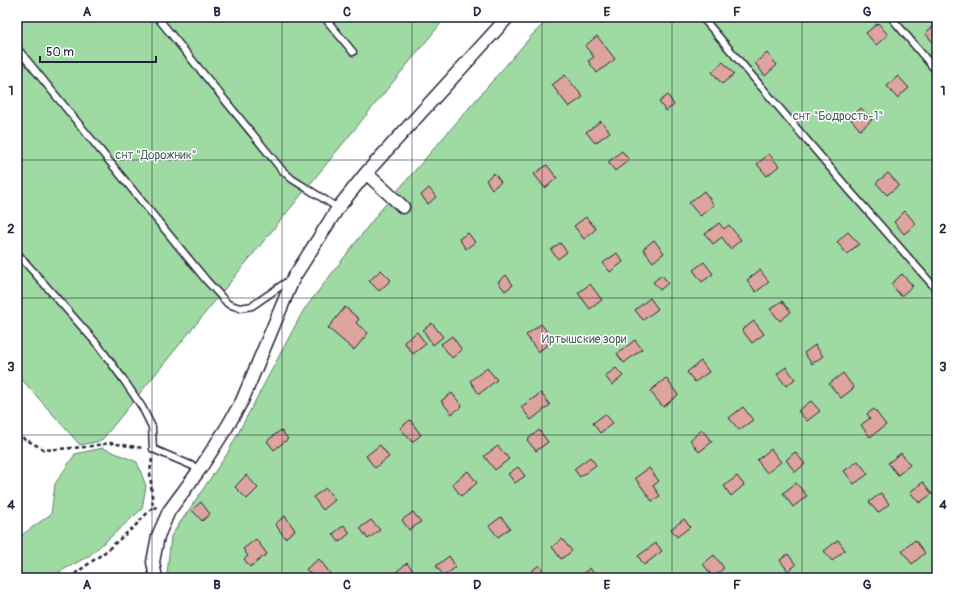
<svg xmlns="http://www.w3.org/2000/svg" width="954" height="595" font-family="Pangolin,sans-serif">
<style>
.green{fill:#9edaa2;stroke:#607e6e}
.building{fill:#dea49e;stroke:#22223b}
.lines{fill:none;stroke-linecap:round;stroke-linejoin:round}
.lane-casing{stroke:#22223b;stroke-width:9}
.street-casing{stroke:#22223b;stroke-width:15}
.path{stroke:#22223b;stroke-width:2.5;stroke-dasharray:4 3;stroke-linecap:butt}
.lane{stroke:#fff;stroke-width:6}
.street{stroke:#fff;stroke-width:12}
.grid{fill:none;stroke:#22223b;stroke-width:1;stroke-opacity:0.55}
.labels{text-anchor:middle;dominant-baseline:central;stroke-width:3;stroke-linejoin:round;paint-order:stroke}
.park-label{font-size:12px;fill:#4d625f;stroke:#fff}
.neatline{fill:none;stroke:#22223b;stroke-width:1.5}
.grid-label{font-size:13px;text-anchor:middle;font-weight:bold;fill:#22223b}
</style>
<rect width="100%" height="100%" fill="#fff"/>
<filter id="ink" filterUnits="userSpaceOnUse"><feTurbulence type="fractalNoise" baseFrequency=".025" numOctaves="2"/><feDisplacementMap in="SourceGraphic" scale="8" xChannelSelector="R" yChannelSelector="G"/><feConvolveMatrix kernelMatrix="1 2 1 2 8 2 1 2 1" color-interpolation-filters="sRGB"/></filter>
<g filter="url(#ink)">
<!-- green -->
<path class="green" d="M17 17H446L101 441 80 445 17 374Z
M551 17H937V578H168L167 574 171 536 227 454 303 311 379 212 533 34Z
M103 448 137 462 146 486 142 509 89 556 48 578H17V537H19L51 514 55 484 75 454Z"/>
<!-- building -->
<path class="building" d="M878 23 888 35 876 45 866 33Z
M937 23V44L935 45 925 33Z
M597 36 615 59 597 73 588 61 594 57 585 46Z
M767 53 777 65 765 76 755 63Z
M723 62 734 74 722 84 712 72Z
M565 75 583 97 569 107 552 85Z
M898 76 909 88 897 98 887 86Z
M668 95 674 105 666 111 659 102Z
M861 108 872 120 860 130 850 118Z
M601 121 610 132 595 143 586 132Z
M622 151 629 160 615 171 608 162Z
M769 154 779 166 767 176 757 164Z
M547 165 557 178 545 188 534 174Z
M494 173 501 182 492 189 486 180Z
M888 173 899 185 887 195 876 183Z
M429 188 436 197 428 204 421 195Z
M704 191 714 205 700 216 689 203Z
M905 211 916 224 904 234 894 222Z
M586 217 596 229 584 239 574 226Z
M719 223 724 229 729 225 741 240 730 249 722 237 713 244 705 234Z
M848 232 859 244 847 254 837 242Z
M468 233 475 242 466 249 459 239Z
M654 240 664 253 653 262 643 249Z
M560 243 567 252 558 259 551 250Z
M617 253 623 262 610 272 603 263Z
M704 262 713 274 702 282 693 270Z
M381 270 391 280 379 291 369 281Z
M760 270 769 282 756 292 747 280Z
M902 274 913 286 901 296 891 284Z
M506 275 513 285 505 291 498 282Z
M662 275 668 283 660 290 653 282Z
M590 284 602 300 590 309 578 293Z
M650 298 658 309 643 320 635 310Z
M782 301 791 312 780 321 770 309Z
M345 307 359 319 356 323 368 333 354 350 328 328Z
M754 321 764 334 752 343 742 330Z
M432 323 443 337 433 345 423 330Z
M541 324 554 340 538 352 526 335Z
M417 332 426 344 413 354 404 342Z
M452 336 462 350 452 358 441 344Z
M635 340 642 349 624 363 617 354Z
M815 345 823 356 812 364 804 353Z
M701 361 709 372 695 382 687 372Z
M786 367 795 379 786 386 777 374Z
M487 368 497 380 479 394 470 381Z
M616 368 623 376 612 385 605 376Z
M843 373 854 388 841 398 829 384Z
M666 378 678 395 663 407 650 391Z
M452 393 462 406 452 414 441 401Z
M541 393 550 405 531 420 521 407Z
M811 401 820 411 807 421 798 411Z
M743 407 753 420 739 430 729 418Z
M874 409 886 425 870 437 861 425 870 418 867 414Z
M605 414 613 423 600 433 593 423Z
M410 420 421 435 412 442 400 428Z
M281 430 288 439 274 450 267 441Z
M539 430 548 442 536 451 527 440Z
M702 430 712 442 699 452 690 440Z
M380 445 389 457 375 468 366 456Z
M498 446 509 459 495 470 484 456Z
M771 449 781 462 767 473 757 460Z
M795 452 805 464 795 472 786 460Z
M901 453 910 465 898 475 888 463Z
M590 457 596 465 580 477 574 469Z
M858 461 868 474 854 484 844 471Z
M518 467 525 476 515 483 508 474Z
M649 468 659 481 653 486 660 496 652 501 635 478Z
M468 471 477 483 461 496 452 484Z
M246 475 258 488 247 499 235 487Z
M737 476 744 485 731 496 724 486Z
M923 482 932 494 919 503 910 492Z
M796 483 807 496 793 507 783 493Z
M326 488 335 500 323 510 313 497Z
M881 493 889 504 878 513 869 502Z
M201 502 210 514 202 521 192 510Z
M413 512 421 522 409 530 402 520Z
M285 516 295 530 285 538 275 524Z
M501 517 510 528 498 537 489 526Z
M684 519 690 527 677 537 671 529Z
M371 520 380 530 368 539 360 528Z
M344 525 350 533 339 542 333 534Z
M256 539 267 554 250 567 244 559 248 556 243 549Z
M562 539 572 551 561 559 552 547Z
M838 540 845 550 832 561 824 551Z
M915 540 925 553 912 564 902 551Z
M656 543 662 551 644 565 638 556Z
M788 554 796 565 788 571 780 560Z
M714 555 724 568 713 577 703 564Z
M449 556 456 567 444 576 436 566Z
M319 559 330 573 324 578H314L306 569Z
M407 563 415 573 410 578H401L396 572Z
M539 565 547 576 545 578H529L527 575Z
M590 568 597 578H579L578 577Z"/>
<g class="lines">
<defs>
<path id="lane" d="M157 17 282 170 292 179 338 208
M324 17 353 52
M702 17 850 191 937 290
M891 17 937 72
M17 48 206 280 228 304 240 308 252 306 291 279
M17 253 98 345 123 379 142 407 152 427 153 449 200 469"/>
<path id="street" d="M366 173 403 207
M156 578 153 562 158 536 169 511 200 469 227 427 242 401 294 277 338 208 366 173 508 17"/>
</defs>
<!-- lane casing -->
<use href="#lane" class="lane-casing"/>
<!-- street casing -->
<use href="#street" class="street-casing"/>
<!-- path -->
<path class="path" d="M17 433 21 437 45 450 85 447 110 443 143 448
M152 459 150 472 153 507 157 508
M69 578 105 552 136 525 153 507"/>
<!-- lane -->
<use href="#lane" class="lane"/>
<!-- street -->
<use href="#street" class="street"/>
</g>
</g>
<!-- grid -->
<path class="grid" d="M152 17V578M282 17V578M412 17V578M542 17V578M672 17V578M802 17V578M17 160H937M17 298H937M17 435H937"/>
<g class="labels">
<!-- park labels -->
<g class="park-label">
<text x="838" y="116">снт "Бодрость-1"</text>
<text x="156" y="155">снт "Дорожник"</text>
<text x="584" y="339">Иртышские зори</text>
</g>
</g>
<!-- margin -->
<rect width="954" height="595" fill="none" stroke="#fff" stroke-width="44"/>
<!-- scale -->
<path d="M40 56v6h116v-6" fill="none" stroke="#22223b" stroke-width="2"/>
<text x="46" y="56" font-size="12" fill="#22223b" stroke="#ffffff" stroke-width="3" paint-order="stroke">50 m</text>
<rect x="22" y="22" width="910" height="551" class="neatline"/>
<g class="grid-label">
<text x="87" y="16">A</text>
<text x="217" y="16">B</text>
<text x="347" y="16">C</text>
<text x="477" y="16">D</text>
<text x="607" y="16">E</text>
<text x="737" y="16">F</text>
<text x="867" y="16">G</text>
<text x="11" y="95">1</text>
<text x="943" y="95">1</text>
<text x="11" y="233">2</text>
<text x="943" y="233">2</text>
<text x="11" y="371">3</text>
<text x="943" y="371">3</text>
<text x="11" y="509">4</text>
<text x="943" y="509">4</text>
<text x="87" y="589">A</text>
<text x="217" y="589">B</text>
<text x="347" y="589">C</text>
<text x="477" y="589">D</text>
<text x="607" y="589">E</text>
<text x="737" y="589">F</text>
<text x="867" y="589">G</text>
</g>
</svg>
